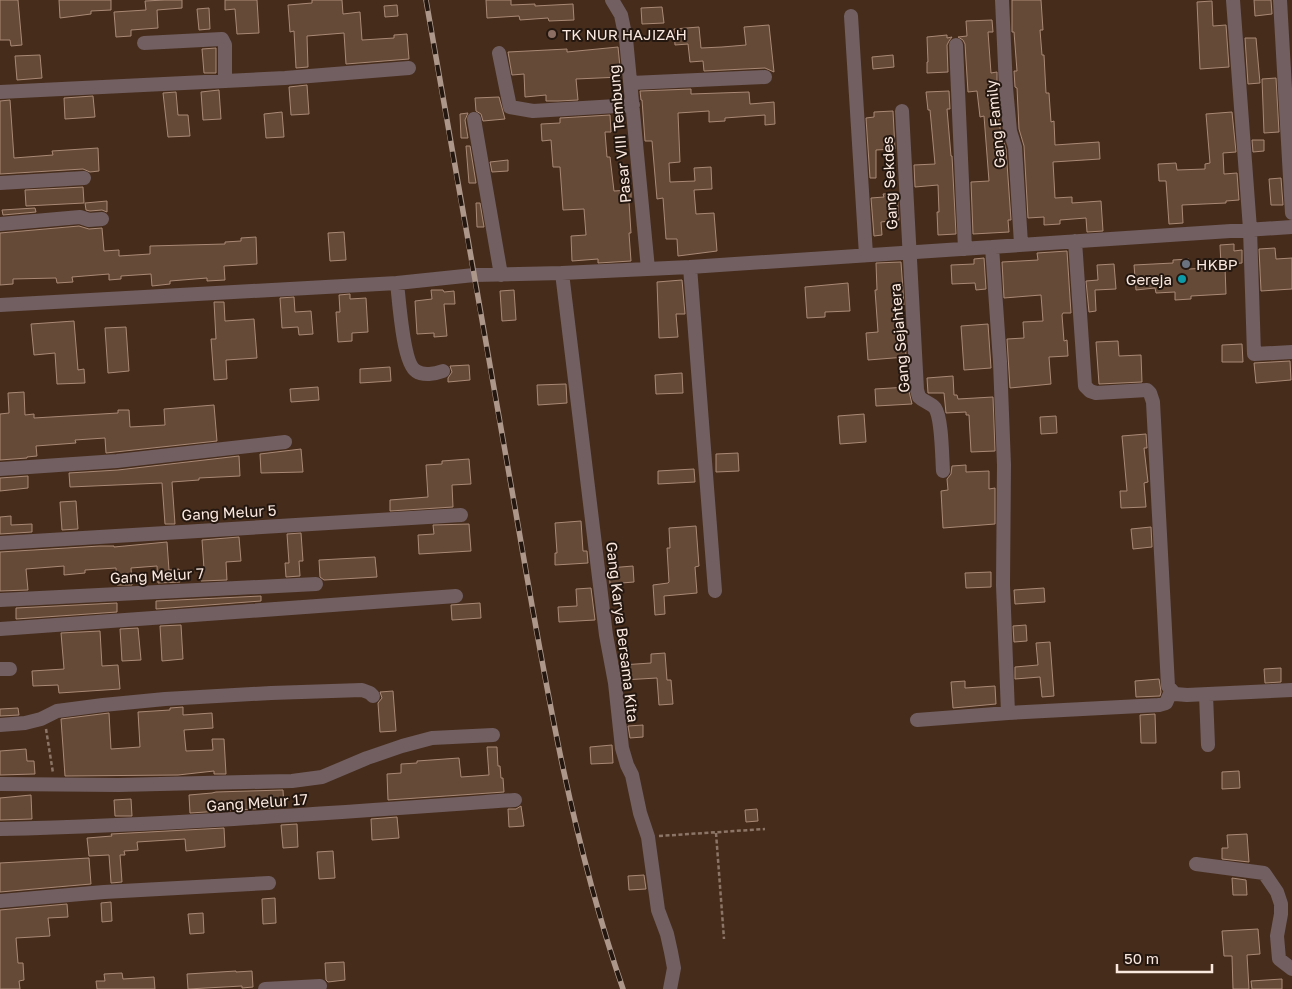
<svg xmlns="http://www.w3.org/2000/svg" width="1292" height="989" font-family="'Golos Text',sans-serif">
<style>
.building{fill:#664a38;stroke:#a98976}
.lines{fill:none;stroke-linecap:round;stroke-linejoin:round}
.path{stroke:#8c7566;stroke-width:2.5;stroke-dasharray:4 2.5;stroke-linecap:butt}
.street{stroke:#725f61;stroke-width:14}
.rail-casing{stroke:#ad978a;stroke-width:5.5}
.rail{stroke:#231710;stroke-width:4;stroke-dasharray:11;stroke-linecap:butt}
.education-dot{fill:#8d6e63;stroke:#231710;stroke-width:2}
.worship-dot{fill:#6b7280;stroke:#231710;stroke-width:2}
.culture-dot{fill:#0f9aa8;stroke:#231710;stroke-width:2}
.labels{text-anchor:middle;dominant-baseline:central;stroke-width:4;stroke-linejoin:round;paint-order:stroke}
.poi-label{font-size:15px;fill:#fbe9df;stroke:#231710;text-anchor:start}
.street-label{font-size:15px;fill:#fbe9df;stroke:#231710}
</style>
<rect width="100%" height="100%" fill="#462c1b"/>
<!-- building -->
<path class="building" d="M0 0H18L22 45 11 46 10 40H0Z
M59 0H111V10L91 11V14L60 18Z
M165 0H182V8L157 10 158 28 131 30V36L116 37 114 12 146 10 145 1Z
M225 0H257L259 33 237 34 235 9 225 10Z
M312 0H342L343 14 360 12 362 40 394 38V35L407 34 409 59 346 64 344 33 307 36 308 67 296 68 294 31 290 32 288 5 312 3Z
M486 0H511V5L535 4V6L573 4 574 20 549 21 548 18 520 20 519 16 487 18Z
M1012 0H1041L1043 30H1040L1042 55H1044L1046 93H1049L1051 122 1054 121 1055 145 1099 142 1100 159 1053 162 1055 198 1072 197V203L1101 201 1103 231 1087 232 1086 218 1060 220V224L1044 225V217L1028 218 1024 146 1019 129 1017 88 1015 87 1014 71H1017L1014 32H1012Z
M1254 0H1271L1272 14 1255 16Z
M1212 1 1213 26 1226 25 1229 67 1200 69 1197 2Z
M397 5 398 16 385 17 384 6Z
M662 7 664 23 642 24 641 8Z
M209 8 210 29 199 30 197 9Z
M992 20 993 32H988L991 73 997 72V90H995L1000 128 1006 149 1011 220H1008L1009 232 973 234 971 182 989 181 984 116 980 117 977 91 968 92 965 44 963 40 958 37 967 36 966 21Z
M769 25 774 72 765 68 704 71 703 61 690 62 688 44 675 45 674 29 699 27 701 48 722 47 746 45 744 27Z
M947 35V38L952 37 949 41 947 45 948 72 927 73V62H928L927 37Z
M1245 38H1256L1260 83 1248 84Z
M618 47 621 77 576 79 578 100 558 101H546V95L525 97 524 74 512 75 508 52 567 49V52Z
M216 48V73H204L202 49Z
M40 55 42 78 17 80 15 56Z
M893 55 894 67 873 69 872 57Z
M1276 78 1279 132 1264 133 1262 79Z
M307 85 309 114 291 115 289 87Z
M691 89V94L749 92 750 104 774 102 775 124 765 125V115L725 118V121L709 122V111L678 113 680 162 669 163 670 182 695 181 694 168 711 167 712 189 694 190 696 214 714 213 717 251 678 256 677 239H666L663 198 657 199 652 141H645L642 100H641L640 91Z
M219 90 221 119 203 120 201 92Z
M949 91 950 109H947L951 156H952L956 234 938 235 937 212H939L938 185 915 187 914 165 935 164 930 110H928L926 92Z
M176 92 178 115H188L190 136 168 137 163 93Z
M93 96 95 117 65 119 64 98Z
M499 97 505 119 483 121 481 114 476 111 475 98Z
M10 100 14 158 53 155 52 151 98 148 99 171 90 172 83 169 0 174V101Z
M893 111 895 149 876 150V178H870L866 118 874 117V112Z
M282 112 284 137 266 138 264 114Z
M1232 112 1236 152 1223 153 1224 174 1237 173 1239 200 1226 201V203L1182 205 1183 223 1169 224 1166 181H1159L1158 164 1176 163 1177 170 1205 169V164L1210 163 1206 114Z
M468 113 465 120 468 138H461L460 114Z
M610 115 611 132H605L607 157H610L614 191 631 190V202H629L631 233H629L631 261 598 263V259L572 261 571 236 586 235 584 209 563 210 560 167H553L551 140 542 141 541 124 560 123V118Z
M1252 140H1264V151L1253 152Z
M466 146H470L476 183H469Z
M508 160V171L492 172 490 162Z
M1281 178 1283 205H1271L1269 179Z
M83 187 84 203 26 206 25 190Z
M897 193 899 220 881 222 882 235 874 236 871 198 884 197 883 194Z
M107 201V212L102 210 90 211 86 210 85 203Z
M476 203H480L484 227H477Z
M35 208 36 212 3 215 2 210Z
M79 226 89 229 102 228 104 251 119 250V256L150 254V246L225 244V242L241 241V238L256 237 257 264 224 266 225 280 207 281V278L170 281V284L152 286 151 274 121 276V279L109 280V274L72 277 73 282 57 283 56 278 13 279V284L0 285V233Z
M344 232 346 260 330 261 328 233Z
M1234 244V251L1242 250V263L1221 265 1220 245Z
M1275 248 1276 259 1292 258V289L1261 291 1259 249Z
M1067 251 1071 313H1063L1062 315 1064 341 1067 340 1068 356 1049 357 1051 384 1010 388 1007 339 1024 338 1023 322 1043 321 1041 295 1004 298 1002 262 1038 260 1037 253Z
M984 258 986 289 976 290 975 283 952 284 951 265 974 264V259Z
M1189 259V269L1225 267 1226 294 1191 296V299L1175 300V292L1156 293 1155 288 1136 290 1134 265 1173 263V260Z
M901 262 904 305 902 306 903 331H905L906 357 868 360 866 333 878 332 875 290H877L876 263Z
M1114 264 1116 289 1095 290 1096 311 1089 312 1086 281 1098 280 1097 265Z
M682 280 685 314H676L678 337 659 338 657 282Z
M848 283 850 311 825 312V317L807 318 805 287Z
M431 290H443L444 292 454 291 455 304H444L447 336 434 337V333L417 334 415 301 432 299Z
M514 290 516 320 502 321 500 291Z
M350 294V299L366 298 368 332 352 333V341L338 342 336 312H340L339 295Z
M294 297 295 312 311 311 313 334 299 335 298 327 282 328 280 298Z
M214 302H224L225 321 254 319 257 358 226 360 227 379 214 380 211 339H216Z
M74 321 78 370 84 369 85 383 57 384 55 353 34 355 31 324Z
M988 324 991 368 964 370 961 326Z
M126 327 129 371 108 373 105 328Z
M1118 341 1119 356 1141 355 1142 382 1099 384 1096 342Z
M1242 344 1243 362H1222V345Z
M1290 361 1291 380 1256 383 1254 363Z
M469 365 470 380 448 382V378L452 372 450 366Z
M390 367 391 381 360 383V369Z
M682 373 683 393 656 394 655 375Z
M953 376 954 395H957L958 399 993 397 995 451 971 452 969 415H966V412L946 413 944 393H928L927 378Z
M566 384 567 403 538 405 537 385Z
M318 387 319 400 291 402 290 389Z
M908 387 912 404 876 406 875 389Z
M24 392 25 415 34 414V418L118 413V410H129L130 427 165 425 164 409 214 405 217 441 106 453 105 438 75 440 76 443 36 446 37 456 27 457V458L0 460V414L9 413 8 393Z
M864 414 866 442 840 444 838 416Z
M1056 416 1057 433 1041 434 1040 417Z
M1146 434 1147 448H1144L1148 482 1144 483 1146 507 1121 508 1120 491H1127L1122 436Z
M301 449 303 472 261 473 260 454Z
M738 453 739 471 716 472V454Z
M239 456 240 476 199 478V480L172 482 175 524H165L162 483 70 487 69 473 118 470Z
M469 459 471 484 452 485 453 507 390 511V500L428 497 426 465 442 464V461Z
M966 465V472L989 471V489L995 488V524L943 528 941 491 948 490 947 479 951 474 952 466Z
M694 469 695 482 658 484V471Z
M28 476V488L0 491V478Z
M76 501 78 529 62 530 60 502Z
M11 516V525L32 524V532L0 534V517Z
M581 521 583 551H587L588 563 555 565V553H557L555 523Z
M469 524 471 551 419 554 418 535 434 534 433 525Z
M696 526 699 566 695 567 697 593 664 596 665 614 655 615 653 585 668 583 669 582 667 548H670L669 528Z
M1151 527 1152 547 1133 549 1131 529Z
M301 533 303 561H299L300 576 286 577 285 563H289L287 534Z
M239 537 241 561 226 562 227 580 201 581 200 569H204L202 540Z
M167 542 169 570 179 569 180 582 158 583 157 566 131 568 132 585H117L116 568 85 570V573L64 575V566L26 569 28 590 0 591V552L100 546H114V547Z
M375 557 377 577 324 580 320 577 319 560Z
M633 566 634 582 610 584 609 568Z
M991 572V587L966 588 965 573Z
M591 588 595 620 559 622 558 607 577 606 576 589Z
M1044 588 1045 602 1015 604 1014 590Z
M261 596V601L156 609V601Z
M117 603V612L16 619V608Z
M480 603 481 618 452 620 451 605Z
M181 625 183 659 162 661 160 626Z
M1026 625 1027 641 1014 642 1013 626Z
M138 628 141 660 122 661 120 629Z
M100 631 102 666 118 665 120 689 59 693 58 685 33 686 32 671 64 669 61 633Z
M1050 642 1054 696 1042 697 1040 677 1015 679V667L1038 665 1036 643Z
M665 653 667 680H671L673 704 659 705 657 678 623 680 621 665 651 663V654Z
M1281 668V682L1265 683 1264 669Z
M1159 679 1161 692 1160 696 1136 697 1135 681Z
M965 681V688L995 686 996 704 953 708 951 682Z
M393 691 396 731 380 732 378 703 382 698 380 692Z
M183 707V715L212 713 213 728 184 730 186 751 213 750 212 739H224L226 774H214V771L178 775 65 776 61 719 109 713 111 749 140 747 138 712 170 710V708Z
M18 708 19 715 0 716V709Z
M1155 714 1156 743H1141L1140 715Z
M643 725V737L630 738 628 726Z
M612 745 613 763 591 764 590 747Z
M487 747H497L498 766H500L501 778H503L504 792 388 800 387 774 401 773V764L417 763V761L459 758 461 777 489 775Z
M26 749 27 761H34L35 774 0 775V751Z
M1239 771 1240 788 1222 789V772Z
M283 790 284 807 190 813 189 795 212 793 216 792Z
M31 795 32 819 0 820V798Z
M131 799 132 816H115L114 800Z
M521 806 524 826 509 827 508 809H516Z
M757 809 758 821 746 822 745 810Z
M397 817 399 838 372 840 371 819Z
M297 824 298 847 283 848 281 825Z
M224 828 225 847 186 851 185 839 137 842 138 850 124 851 125 855H120L122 882 111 883 109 855 89 856 87 838 112 836 111 834Z
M1247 834 1249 862 1222 859V848H1228L1227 835Z
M333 851 335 878 319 879 317 852Z
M89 858 91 884 0 892V863Z
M644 875 646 889 629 890 628 876Z
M1232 878 1246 880 1247 895H1233Z
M275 898 276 923 263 924 262 899Z
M111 902 112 921 102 922 101 903Z
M67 904 68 917 48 918 50 936 16 938 18 963H23L24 980 19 981 20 989H0V910Z
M203 913 204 933 190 934 188 914Z
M1258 929 1260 954 1247 955 1249 989H1233L1232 956H1224L1222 931Z
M344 962 345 980 328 982 326 980 325 963Z
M236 971V972L252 971 253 987 242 988V986L188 989 187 974Z
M122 973 123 979 154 977 155 989H97L96 981H105L104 974Z
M1282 979V989H1252L1251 981Z"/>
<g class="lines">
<!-- path -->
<path class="path" d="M46 729 53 773
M716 833 724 939
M659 836 765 829"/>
<!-- street -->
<path class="street" d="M612 0 621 15 626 39 648 269
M1002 0 1006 88 1010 131 1015 147 1021 244
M1233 0 1250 229 1254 354 1292 352
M1280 0 1292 213
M851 16 866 255
M144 43 222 39 225 45V81
M956 45 965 249
M499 53 510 107 533 111 633 105
M631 83 765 77
M0 92 285 78 409 68
M902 111 917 390 919 397C924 402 931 403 935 408 942 418 942 457 943 471
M474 119 501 275
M0 183 84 178
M0 224 80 217 89 220 102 219
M1075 241 1085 386 1090 391 1096 393 1147 390 1150 393 1153 402 1168 686 1175 694 1187 695 1292 690
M992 247 1000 362 1004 465 1003 585 1008 713
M690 267 715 591
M562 273 606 635 615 683 622 748 627 765 632 775 640 813 648 837 658 910 667 934 671 952 674 968 670 989
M397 283C399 299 403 364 416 371 423 376 435 374 443 371
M0 305 397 283 474 275 562 273 690 267 1292 227
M0 469 117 461 285 442
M0 543 461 515
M0 600 316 584
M0 629 456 596
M0 669H10
M1206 695 1208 745
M917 720 1008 713 1159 705 1166 703 1171 691
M0 725 25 723 41 719 57 711 103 705 165 699 271 693 362 690 370 693 373 696
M0 784 118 785 292 781 322 777 367 758 402 746 432 738 493 735
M0 829C172 825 344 812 515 800
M1196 864 1264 873 1277 892 1281 904V914L1277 936 1279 959 1292 969
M0 901 104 892 269 883
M265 989 320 986"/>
<defs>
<path id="rail" d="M426 0C456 175 487 350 518 525 545 681 571 838 623 989"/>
</defs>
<!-- rail casing -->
<use href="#rail" class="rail-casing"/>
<!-- rail -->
<use href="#rail" class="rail"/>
</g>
<!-- markers -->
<circle class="education-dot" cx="552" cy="34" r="5"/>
<circle class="worship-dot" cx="1186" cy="264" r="5"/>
<circle class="culture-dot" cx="1182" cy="279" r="5"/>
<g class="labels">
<!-- poi labels -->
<g class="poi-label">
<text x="562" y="34">TK NUR HAJIZAH</text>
<text x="1196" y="264">HKBP</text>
<text x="1172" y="279" text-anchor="end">Gereja</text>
</g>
<!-- street labels -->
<g class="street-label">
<text transform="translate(995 124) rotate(-96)">Gang Family</text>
<text transform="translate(619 134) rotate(-95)">Pasar VIII Tembung</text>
<text transform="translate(889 183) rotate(-93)">Gang Sekdes</text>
<text transform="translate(899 338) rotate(-95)">Gang Sejahtera</text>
<text transform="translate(229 512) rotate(-3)">Gang Melur 5</text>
<text transform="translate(157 575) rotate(-3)">Gang Melur 7</text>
<text transform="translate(623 632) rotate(83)">Gang Karya Bersama Kita</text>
<text transform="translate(257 802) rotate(-4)">Gang Melur 17</text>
</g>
</g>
<!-- scale -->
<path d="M1117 964v8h95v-8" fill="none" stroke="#fbe9df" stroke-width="2.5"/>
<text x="1124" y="964" font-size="15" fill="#fbe9df" stroke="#231710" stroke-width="4" paint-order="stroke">50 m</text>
</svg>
